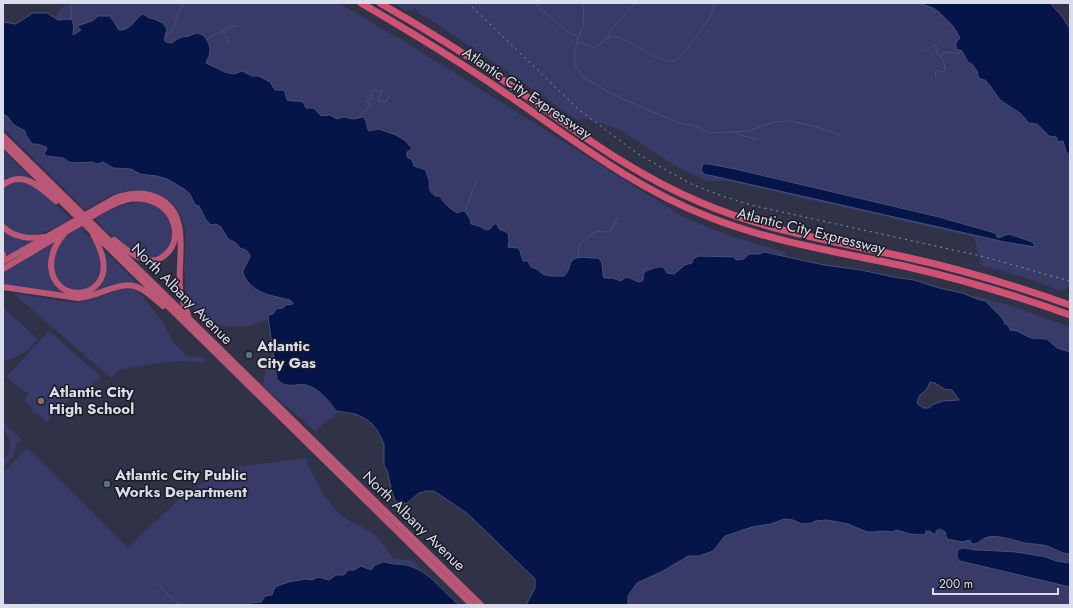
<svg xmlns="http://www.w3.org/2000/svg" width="1073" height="608" font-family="Jost,sans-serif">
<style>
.green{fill:#383a67}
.water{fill:#051547;stroke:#455178;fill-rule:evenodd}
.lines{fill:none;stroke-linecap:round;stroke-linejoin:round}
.stream{stroke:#455178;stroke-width:1}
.trunk{stroke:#bb5776;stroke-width:6}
.motorway{stroke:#d05273;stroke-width:7}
.rail{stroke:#9193a3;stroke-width:1;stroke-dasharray:2 4;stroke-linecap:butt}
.service-dot{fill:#5c6f8a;stroke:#1a1b24;stroke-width:1.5}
.education-dot{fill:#8d6e63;stroke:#1a1b24;stroke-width:1.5}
.labels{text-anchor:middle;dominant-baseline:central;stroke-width:3;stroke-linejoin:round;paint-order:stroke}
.street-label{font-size:15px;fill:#dbddea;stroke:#1a1b24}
.poi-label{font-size:15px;font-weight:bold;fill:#dbddea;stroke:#1a1b24;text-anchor:start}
</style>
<rect width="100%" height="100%" fill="#303247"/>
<!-- green -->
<path class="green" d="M66 3H339L407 43 685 218 733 237 786 252 785 256 764 252 759 254 747 255 744 259 736 260 732 257H704C699 256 692 256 692 263L685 265 674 274 667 273 663 267 655 268 651 271H648L643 275V280L639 282 625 277 620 281 613 278H603L602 275 603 271 597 258 585 257 572 261 566 273 564 276C558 276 548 277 543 274 538 270 538 269 531 267L530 263 523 261 520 251 508 247 504 231 499 229 497 225 494 224 490 229 487 230 477 225 471 224 467 214 460 211 458 213C452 211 442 203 441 197L435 196 429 190V181L424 169H421L414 166 412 160 407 157V152L412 149C406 139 390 130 379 130 375 129 373 131 369 131 367 128 367 122 363 117L353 119 344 117 337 119 329 115 321 116 312 108H306L287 100 283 90H275L257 75 252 76 244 72 234 74 225 72 206 63V61C211 53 210 48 207 40L194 34C186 38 180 35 172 43L164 41 166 35 163 23C156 21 150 18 145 15L139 16C136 23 128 29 122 30H119L110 16 97 17 94 20 80 25 78 28 81 30 73 35 72 20 67 19 58 20 55 17Z
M393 3H441L437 9 442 3H919C923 6 929 5 934 8 944 14 956 26 960 38L956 42 955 45 959 51H962L968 62 972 64 977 71 978 76 982 80H985L992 88 1000 100 1020 113 1029 123 1037 124 1054 137 1056 138 1060 142 1063 141 1066 152 1070 155V287L1061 291 1026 278 981 265 974 237 728 181H707L679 168 618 129 582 118 579 121 437 24 418 13 415 8 406 11Z
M3 114 7 116 11 123 25 131 26 135 33 144H37L46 147 47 149 45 152 47 156 62 157 67 161 82 162H91L98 164 103 162 112 167 131 169 140 174 157 176 167 179 183 187 190 194 195 205 199 206 206 220 214 225 216 224 221 227 228 239 236 243 241 249 246 250 251 255 248 263 244 269C244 272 244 276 245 278 252 294 275 296 290 300L293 303 286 305 283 308 276 309 273 314 269 316 268 320 249 326H220L205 317 191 306 186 295 184 267 186 233 181 217 176 208 171 202 162 197 151 192 139 190 125 191 112 195 89 208 84 209 3 128Z
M3 151 34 181 3 182Z
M22 181C39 186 59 207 71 219 47 233 26 244 3 223V189C8 183 15 182 22 181Z
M139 202C147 203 156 205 162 211 183 230 169 264 140 256L105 230 95 219C108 209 123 204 139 202Z
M81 227C87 234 94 241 97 249 115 291 62 306 55 273 54 268 53 263 54 258 58 243 67 234 81 227Z
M3 231 18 239 34 241 8 256 3 248Z
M56 240C50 267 42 276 66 295L3 285V272Z
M104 251 143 288 129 282 120 283 89 294 101 284Z
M129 288 138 291 164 324 173 342 186 355 205 358V363L182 361 157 363 119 370 111 378 13 293 75 303 86 301 121 289Z
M975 296 1008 305 1070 327V352L1010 330 987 302 975 298Z
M3 307 38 339C29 350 18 358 3 361Z
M49 331 101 377 87 389 73 396 46 422 37 413 35 414 32 411 33 409 24 400 29 394 19 388 6 377Z
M273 353C274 358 275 375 276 378 282 389 296 384 305 385 309 385 315 389 319 391 326 396 331 408 338 411L334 418 329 419 315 431 263 386 267 359Z
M3 422 22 440 18 444 16 442C16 453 12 461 3 466V460L8 454 10 444 9 437 3 429Z
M27 448 128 548 177 501 209 478 231 468 306 458C312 476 325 500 339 513 348 522 361 525 371 532 378 536 387 551 393 558L414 561 420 569 404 564 382 563 375 565 371 570 362 566H359L354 570H350L344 575H336L329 580 318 577 312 580 305 579 289 582 278 585 274 589 272 596C264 596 265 600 260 603H250L247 605H3V472Z
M784 519 793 520 803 524 807 523H811L815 521 829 520 838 523 848 524 871 532 897 530 921 536 925 534 926 531H928L934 534 936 533 937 530 945 532V537L952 540 964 542 970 539 980 541 989 537 999 536 1012 541 1041 544 1053 548 1057 552 1070 554V563L1056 561 1046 557 1016 552 981 550H975L967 548 958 550 957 557 960 561 1070 587V605H628V598L632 589 637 583 642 580 663 571 688 556H699L713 551 725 536 752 527 766 525Z"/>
<!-- water -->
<path class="water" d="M919 3H1050L1061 15 1070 29V155L1066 152 1063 141 1058 142 1056 137 1049 136 1037 124 1029 123 1020 113 1000 100 991 87 985 80 980 79 978 76 977 71 972 64 968 62 962 51 956 49V42L960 38 953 26 939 12 933 8Z
M33 13H47L58 20 71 19C75 23 73 30 73 35L81 30 78 28V26L94 20 98 16H110L119 30H122C133 28 135 18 143 14L149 18 154 19 163 23 167 29 164 40 166 42 172 43C178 38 181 37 189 36 192 35 195 33 198 33 206 35 210 44 210 51 210 56 207 59 206 63L225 72 234 74 242 71 252 76H259L270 82 275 90H283L285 92 287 100C293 102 297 100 303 102L306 108H314L321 116 330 115 337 119 344 117 353 119 363 117C368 122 366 128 369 131L379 129 396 135 406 141 412 149 407 152V157L412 160 414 166 426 170C426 175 428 176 429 180 431 189 426 188 435 196H440C442 202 452 211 458 213L461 211H465L470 219 471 224 479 226 486 230 490 229 494 224H497L499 229 508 233 509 240 508 247 518 248 520 251 523 261H528L531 267C538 269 537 270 543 274 548 277 558 276 564 276 568 272 569 269 570 264 575 253 588 259 598 258 605 264 601 271 604 278H613L620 281 627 277 639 282 643 280C643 279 644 274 644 273 646 270 659 266 663 267L667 273 674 274 685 265 692 263 693 259 698 256 734 257 736 260 744 259 749 254H759L764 252 824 265 861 270 893 277 914 280 939 288 962 293 980 300 986 301C990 308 1004 317 1005 324L1009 326 1010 330 1017 331 1031 338 1047 339 1057 348 1070 352V554C1059 553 1056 549 1047 546 1039 544 1032 544 1025 543 1011 540 989 530 978 543L974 544 971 543 970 540 962 542 947 539 945 532 940 529 936 531V535L929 531H926L925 535 910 534 897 530 892 532 884 531 875 532H867L848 524 827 520 815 521 812 523 802 524 793 520 784 519 771 524 752 527 725 536 713 551 699 556H688L663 571 637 583 628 596V605H526L535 588V579L468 514 434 491H427L419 493 407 503 402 504 399 503 395 500 392 492 387 470 384 466V444L377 430 371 423 364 418 355 414 336 411C329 401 319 388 306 385 295 383 287 390 277 379L268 317 269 315 273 314 276 309 283 308 286 305 293 304 292 302 290 300C274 296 260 295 249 283 246 280 244 277 243 272 243 267 250 261 250 255L246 250 240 248 236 243 228 239 221 227 216 224 211 225 206 220 199 206 195 205 190 194 184 189 167 179 157 176 140 174 131 169 113 168 103 162 98 164 91 162 76 163 69 162 63 158 46 156 44 153 47 149 46 147 37 144H32L26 135 25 131 14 125 7 116 3 114V22L16 24ZM930 382 935 383 944 389 952 390 959 400 943 401 934 404 929 408H923L918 404 917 402 920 395 927 389Z
M703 164H709L735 169 939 217 995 233 998 238 1009 234 1033 242 1035 247 1005 242 704 174 701 170Z
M965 548 975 550H981L1016 552 1046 557 1056 561 1070 563V587L960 561 957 557C957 551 958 548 965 548Z
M383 562C387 562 391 564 395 564 425 564 438 587 459 605H247L250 603 261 602 265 596 272 595 274 589 277 586 289 582 305 579 312 580 318 577 329 580 336 575H344L348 570H354L361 566 371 570 375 565Z"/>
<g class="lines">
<!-- stream -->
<path class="stream" d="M534 3 568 32 578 37
M584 3 583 26 577 42 574 56 576 67 583 77 607 91 623 99 676 122 695 126 709 133 748 131 774 122 790 121 813 126 833 132 840 136
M71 19 72 3
M224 31V36L227 38 228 42 231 44
M166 36 173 29 177 15 184 3
M608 38 610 31 635 3
M207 40 215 34 222 32 228 26H237
M578 42 594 48C601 45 605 37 613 37 621 37 629 42 636 46 644 51 666 65 676 60 683 56 700 32 705 24L709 19 715 3
M922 48 925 51 935 45 937 49V55L941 56 944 62 945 70 943 72 936 70 935 73 936 77
M942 56 943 53 949 52 959 54 960 51
M357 118 370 106V104L367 101 368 100 372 99 371 94 373 90 383 91 378 99V101L386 102 387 99 390 97
M735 131 743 136 757 139
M465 211 476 182
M578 258 579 245 590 235 597 231 607 232H610L617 218
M156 581 168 595 181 605
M37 602 38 605"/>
<!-- trunk -->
<path class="trunk" d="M3 136 481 605
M3 144 472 605
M3 185C23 169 41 188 56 201
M3 227C15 238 29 239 45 237
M64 234C56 243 51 254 51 266 54 306 110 299 103 260 102 251 97 243 93 234
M3 254 4 261 115 198C129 193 144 191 158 198 192 214 177 259 180 289 181 298 185 307 188 315
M3 269C27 255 52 240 76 226 92 217 107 205 125 200 144 195 168 203 174 225 176 234 175 244 169 251 151 273 130 252 114 240
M3 287 78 298C86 298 92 295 99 293 134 280 136 283 163 306"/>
<!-- motorway -->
<path class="motorway" d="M361 3C411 32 460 62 508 95 575 141 633 187 709 217 772 242 838 252 904 266 960 279 1015 295 1070 315
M380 3C427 30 472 58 516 89 576 131 634 175 702 203 767 231 836 242 905 257 961 269 1016 286 1070 305"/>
<!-- rail -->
<path class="rail" d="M468 3 578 109 638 154 691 184 722 196 755 206 985 257 1070 281"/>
</g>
<!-- markers -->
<g class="service-dot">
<circle cx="249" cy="355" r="4"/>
<circle cx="107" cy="484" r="4"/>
</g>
<circle class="education-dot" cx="41" cy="401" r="4"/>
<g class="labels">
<!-- street labels -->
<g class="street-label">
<text transform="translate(527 93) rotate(34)">Atlantic City Expressway</text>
<text transform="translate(811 231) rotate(14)">Atlantic City Expressway</text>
<text transform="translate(182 294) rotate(45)">North Albany Avenue</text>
<text transform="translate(414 521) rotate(44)">North Albany Avenue</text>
</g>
<!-- poi labels -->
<g class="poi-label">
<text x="257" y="346">Atlantic<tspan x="257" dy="17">City Gas</tspan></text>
<text x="49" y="392">Atlantic City<tspan x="49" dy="17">High School</tspan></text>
<text x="115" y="475">Atlantic City Public<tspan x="115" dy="17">Works Department</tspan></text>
</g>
</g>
<!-- border -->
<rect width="1073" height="608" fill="none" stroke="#dbddea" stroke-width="8"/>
<!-- scale -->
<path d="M933 588v6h125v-6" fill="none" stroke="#dbddea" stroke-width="2"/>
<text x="939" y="588" font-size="12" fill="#dbddea" stroke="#1a1b24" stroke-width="3" paint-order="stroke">200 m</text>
</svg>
